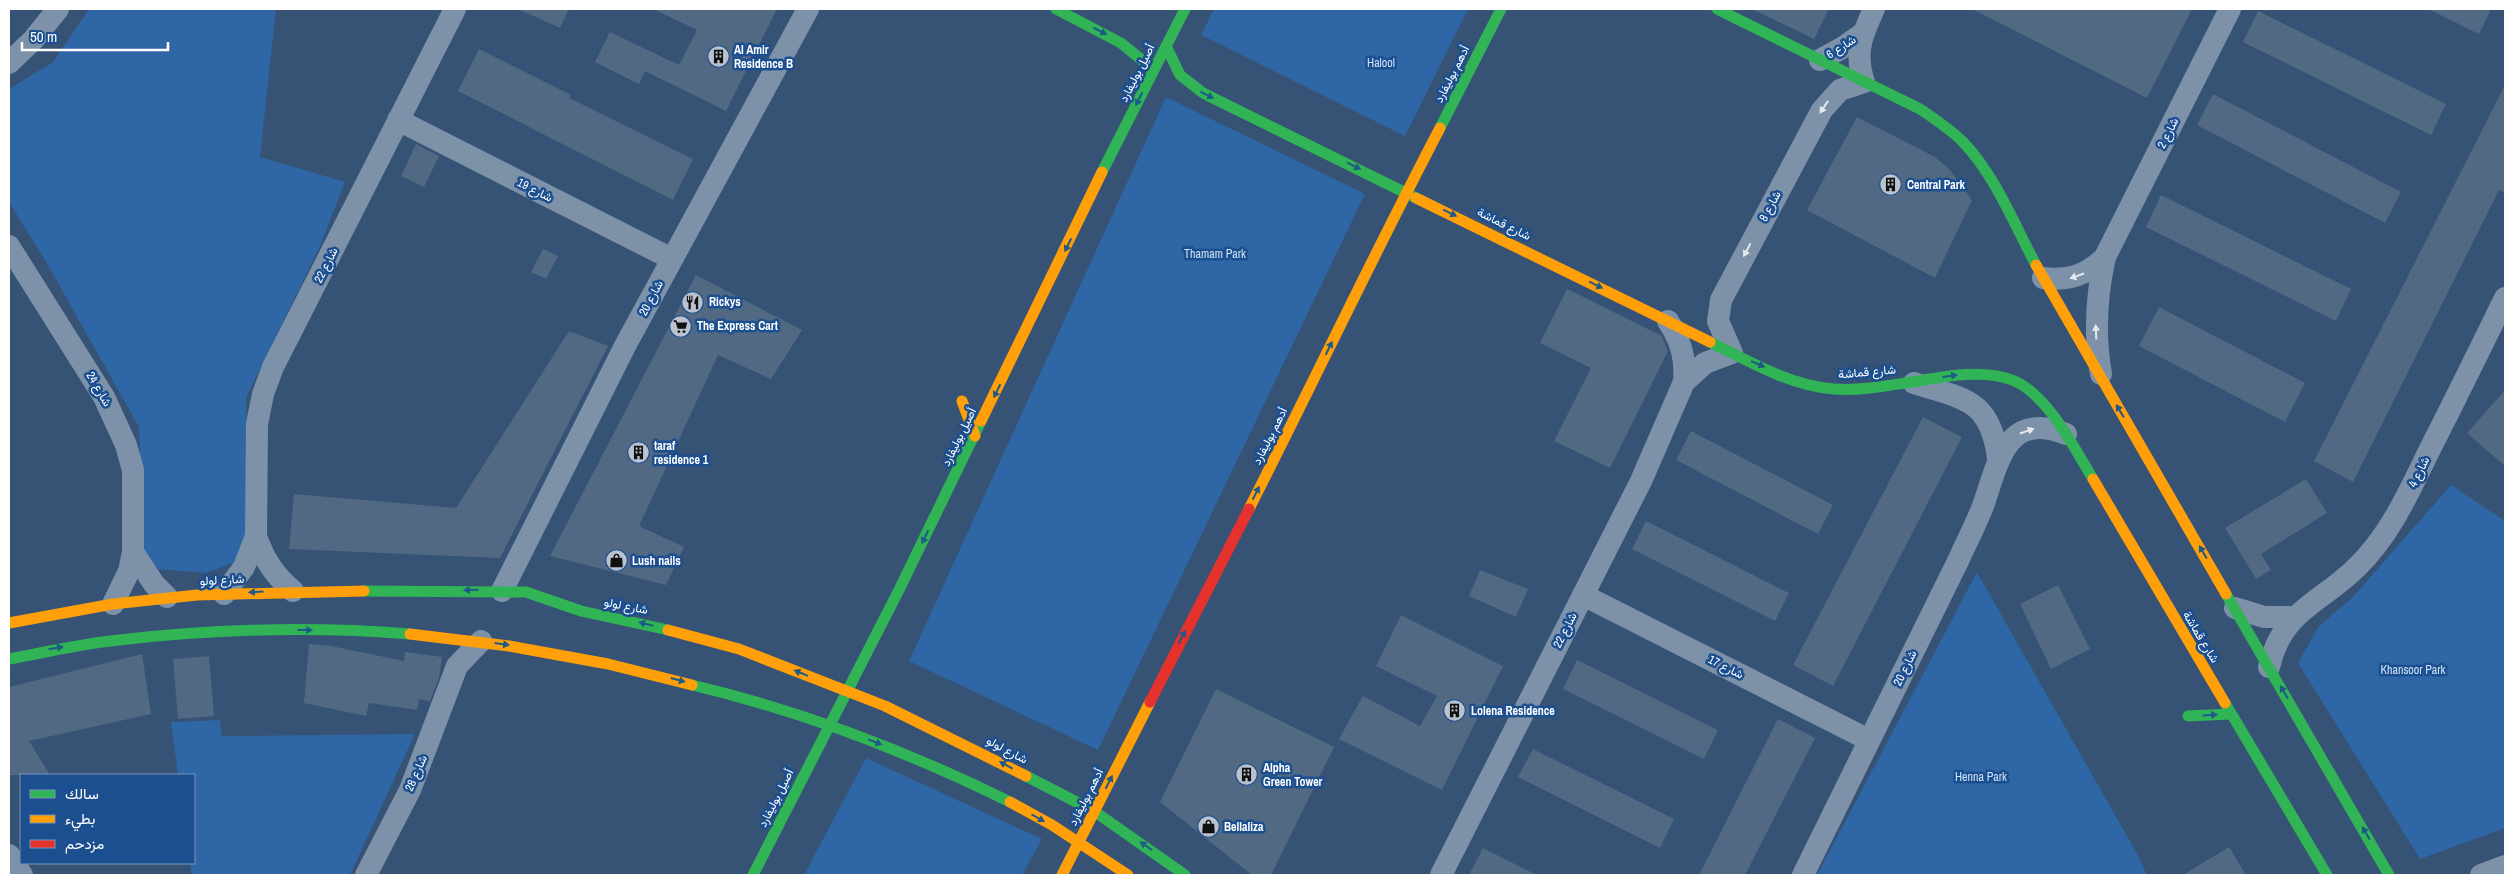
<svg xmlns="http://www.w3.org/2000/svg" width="2514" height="884" font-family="'Archivo Narrow',Vazirmatn,sans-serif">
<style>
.green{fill:#2f66a5}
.building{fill:#526984}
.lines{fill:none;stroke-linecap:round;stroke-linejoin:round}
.street{stroke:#7d92a8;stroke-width:22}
.fast{stroke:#30b455;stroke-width:11}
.slow{stroke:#ff9f0a;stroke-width:11}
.jam{stroke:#e5322d;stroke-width:11}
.oneway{fill:#1d5989}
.oneway2{fill:#e5e9ee}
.labels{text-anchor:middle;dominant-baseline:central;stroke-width:5;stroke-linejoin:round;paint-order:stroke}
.street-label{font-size:12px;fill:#fff;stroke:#1b4f8f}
.poi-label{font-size:12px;font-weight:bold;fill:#fff;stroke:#1b4f8f;text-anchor:start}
.park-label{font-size:12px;fill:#cfe3fa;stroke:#1b4f8f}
</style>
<rect width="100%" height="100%" fill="#365274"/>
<!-- green -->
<path class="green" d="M89 9H276L260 157 345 182 320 246 246 398 251 556 206 573 143 568 139 427 45 260 9 202V89L53 62Z
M1214 9H1468L1405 136 1201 35Z
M1166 97 1365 194 1098 750 909 661Z
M2451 485 2505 521V828L2420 859 2298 663 2319 626 2352 598Z
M1977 572 2136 852 2147 875H1817Z
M220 720 222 736 415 734 350 875H192L190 863H194V775H178L171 722Z
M866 758 1042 839 1022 875H804Z"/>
<!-- building -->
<path class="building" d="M518 9H569L560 28Z
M653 9H777L726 111 645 71 639 84 595 62 610 32 679 65 697 30Z
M1752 9H1829L1814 39Z
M1972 9H2192L2147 98Z
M2428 9H2491L2479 34Z
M2258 11 2446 104 2431 135 2243 42Z
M479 49 571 95 569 98 693 159 673 200 458 91Z
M2505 85V193L2499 190 2353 482 2314 461Z
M2213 94 2401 192 2385 223 2197 125Z
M1857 117 1935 157 1950 170 1972 200 1935 278 1807 210Z
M416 144 439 156 424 187 401 176Z
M2161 195 2351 289 2336 321 2146 227Z
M543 249 558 256 546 279 531 272Z
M696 275 802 330 771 379 718 355 639 526 684 547 666 585 550 556Z
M1567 289 1662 336 1668 351 1610 468 1554 441 1591 368 1540 343Z
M2159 307 2305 383 2285 422 2139 346Z
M569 331 608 346 500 558 289 549 294 494 456 508Z
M2505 390V466L2467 433Z
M1923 417 1962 437 1833 686 1793 665Z
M1691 431 1833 505 1818 534 1676 460Z
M2306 479 2327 513 2261 554 2271 570 2256 579 2225 528Z
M1646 521 1789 593 1775 621 1632 549Z
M1480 570 1528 589 1516 617 1469 596Z
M2058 585 2090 649 2051 669 2020 604Z
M1401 615 1503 666 1442 790 1339 739 1363 696 1420 726 1437 696 1376 666Z
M309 644 331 646 404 661 405 652 442 657 439 678 430 701 419 699 417 710 369 703 366 716 304 703Z
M142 654 151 714 29 741 50 775H9V687Z
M209 656 214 716 178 719 173 659Z
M1577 660 1718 730 1704 759 1563 689Z
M1216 689 1334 747 1271 875H1252L1160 802Z
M1778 719 1815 738 1745 875H1699Z
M1533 749 1674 819 1660 848 1518 777Z
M2229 847 2246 875H2183Z
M1483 848 1537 875H1469Z"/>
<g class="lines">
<!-- street -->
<path class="street" d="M1820 60 1842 48 1862 34
M9 63 33 40 58 9
M398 120 672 259
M9 246 104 397 126 445 133 470V552L129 571 113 604
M2043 278C2069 281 2087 275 2105 257
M1668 321C1681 341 1686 358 1684 382
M2101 374C2094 334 2096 297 2105 257L2230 9
M1914 383C1963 399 1990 398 1998 458
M256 536C264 559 274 575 293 591
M133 552 154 584 167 597
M502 591 625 346 808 9
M224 594 244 567 256 536 257 424 263 394 273 367 455 9
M1583 595 1869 740
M2235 608 2264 617H2294
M2269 667C2282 610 2320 604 2357 567 2392 533 2411 487 2432 445 2457 396 2481 347 2505 298
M9 855 22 875
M366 875 410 790 457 666 481 641
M1441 875 1641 481 1684 382 1705 363 1732 353 1718 321 1721 300 1822 110 1840 90 1864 82C1854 53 1862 35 1874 9
M1803 875 1959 559C1967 541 1976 524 1983 506 1998 464 2005 410 2066 434
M2481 875 2505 866"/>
<!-- fast -->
<path class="fast" d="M1056 9 1121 43 1154 70
M1717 9 1920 109C1935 119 1950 129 1963 142 1995 175 2014 224 2036 265
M1166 46 1180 75 1203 93 1416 198
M1440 128 1501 9
M1102 172 1185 9
M1710 342C1748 361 1791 386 1834 389 1862 391 1890 385 1918 381 1946 376 1984 369 2012 380 2047 393 2074 448 2093 479
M364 591 526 592 581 611 668 630
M2226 594 2389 875
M9 659C42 653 76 645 110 641 210 629 310 626 410 634
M692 685C802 711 909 752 1010 802
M2225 703 2327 875
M2188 716 2231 714
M1026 776 1094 811 1185 875
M753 875 899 590 981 421"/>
<!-- slow -->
<path class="slow" d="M1416 198 1710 342
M2036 265 2226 594
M962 401 975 436
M981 421 1102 172
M2093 479 2225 703
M1249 509C1313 383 1374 254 1440 128
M9 623 113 604 197 595 364 591
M668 630 739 649 885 706 1026 776
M410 634 509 646 608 664 692 685
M1010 802 1052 825 1128 875
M1062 875 1150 702"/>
<!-- jam -->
<path class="jam" d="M1150 702 1249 509"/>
</g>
<!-- one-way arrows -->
<defs><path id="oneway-solid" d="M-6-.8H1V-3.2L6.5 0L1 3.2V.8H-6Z" transform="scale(1.25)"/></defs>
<g class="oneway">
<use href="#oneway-solid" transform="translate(1100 31) rotate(27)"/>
<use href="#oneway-solid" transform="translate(1207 95) rotate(27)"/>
<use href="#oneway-solid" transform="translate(1139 99) rotate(117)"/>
<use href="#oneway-solid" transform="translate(1354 166) rotate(26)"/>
<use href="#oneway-solid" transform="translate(1450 213) rotate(26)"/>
<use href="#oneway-solid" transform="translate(1068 245) rotate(116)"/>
<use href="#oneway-solid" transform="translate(1596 285) rotate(26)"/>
<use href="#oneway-solid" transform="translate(1329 348) rotate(-64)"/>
<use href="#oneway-solid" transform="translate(1758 364) rotate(23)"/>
<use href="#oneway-solid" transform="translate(1950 376) rotate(-8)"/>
<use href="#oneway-solid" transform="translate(997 391) rotate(116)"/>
<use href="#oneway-solid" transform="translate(2120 411) rotate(-121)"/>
<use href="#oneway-solid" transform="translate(1256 493) rotate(-63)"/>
<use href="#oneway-solid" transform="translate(925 537) rotate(116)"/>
<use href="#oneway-solid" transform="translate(2203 552) rotate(-120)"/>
<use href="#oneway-solid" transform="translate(471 590) rotate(179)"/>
<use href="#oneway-solid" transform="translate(256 592) rotate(177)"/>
<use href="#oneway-solid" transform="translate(646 624) rotate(-166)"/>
<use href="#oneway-solid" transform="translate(305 630)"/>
<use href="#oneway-solid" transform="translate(1182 637) rotate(-63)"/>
<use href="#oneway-solid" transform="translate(502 644) rotate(8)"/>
<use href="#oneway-solid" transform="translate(56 648) rotate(-10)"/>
<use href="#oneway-solid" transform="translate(801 673) rotate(-158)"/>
<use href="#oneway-solid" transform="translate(678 680) rotate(15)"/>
<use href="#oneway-solid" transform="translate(2284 692) rotate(-120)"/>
<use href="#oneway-solid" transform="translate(2210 715) rotate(-3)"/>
<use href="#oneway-solid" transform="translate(875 742) rotate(21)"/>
<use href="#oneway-solid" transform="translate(1006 765) rotate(-152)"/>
<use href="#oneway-solid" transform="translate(1109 782) rotate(-63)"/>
<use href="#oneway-solid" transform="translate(1038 818) rotate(30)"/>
<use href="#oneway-solid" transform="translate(2366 833) rotate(-120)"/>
<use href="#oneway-solid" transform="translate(1146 846) rotate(-145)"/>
</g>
<g class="oneway2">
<use href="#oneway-solid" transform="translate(1824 107) rotate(123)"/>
<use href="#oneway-solid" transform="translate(1747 250) rotate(118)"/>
<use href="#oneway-solid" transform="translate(2077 276) rotate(161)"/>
<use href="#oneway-solid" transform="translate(2096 332) rotate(-92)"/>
<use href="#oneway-solid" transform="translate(2027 431) rotate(-19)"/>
</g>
<!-- icons -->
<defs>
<symbol id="building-disc" viewBox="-11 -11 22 22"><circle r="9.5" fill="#b9c2ce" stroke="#1b4f8f"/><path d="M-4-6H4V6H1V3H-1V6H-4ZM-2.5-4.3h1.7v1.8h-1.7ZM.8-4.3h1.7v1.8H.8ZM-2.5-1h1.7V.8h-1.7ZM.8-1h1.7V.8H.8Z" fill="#111"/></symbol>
<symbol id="restaurant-disc" viewBox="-11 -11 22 22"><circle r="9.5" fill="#b9c2ce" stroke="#1b4f8f"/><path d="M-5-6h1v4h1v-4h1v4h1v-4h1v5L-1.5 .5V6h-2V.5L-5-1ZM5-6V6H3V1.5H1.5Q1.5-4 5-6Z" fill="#111"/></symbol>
<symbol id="supermarket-disc" viewBox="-11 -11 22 22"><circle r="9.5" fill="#b9c2ce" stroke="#1b4f8f"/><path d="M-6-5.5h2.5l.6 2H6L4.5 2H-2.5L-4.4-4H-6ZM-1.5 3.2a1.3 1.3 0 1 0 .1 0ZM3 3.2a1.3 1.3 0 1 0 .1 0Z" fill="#111"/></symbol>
<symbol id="shop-disc" viewBox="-11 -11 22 22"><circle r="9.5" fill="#b9c2ce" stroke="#1b4f8f"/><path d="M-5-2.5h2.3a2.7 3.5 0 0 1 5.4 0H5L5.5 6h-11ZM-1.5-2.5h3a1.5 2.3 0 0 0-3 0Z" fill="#111"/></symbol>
</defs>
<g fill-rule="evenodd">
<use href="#building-disc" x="706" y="44" width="25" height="25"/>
<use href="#building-disc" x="1878" y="172" width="25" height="25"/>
<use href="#restaurant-disc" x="680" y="290" width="25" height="25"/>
<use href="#supermarket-disc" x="668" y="314" width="25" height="25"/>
<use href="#building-disc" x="626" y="440" width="25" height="25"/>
<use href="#shop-disc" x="604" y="548" width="25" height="25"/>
<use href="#building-disc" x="1442" y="698" width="25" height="25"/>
<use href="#building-disc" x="1234" y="762" width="25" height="25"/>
<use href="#shop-disc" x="1196" y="814" width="25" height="25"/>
</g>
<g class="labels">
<!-- street labels -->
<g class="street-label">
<text transform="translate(1841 47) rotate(-32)">شارع 6</text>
<text transform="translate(1137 73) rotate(-63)">أصيل بوليفارد</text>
<text transform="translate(1452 74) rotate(-63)">أدهم بوليفارد</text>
<text transform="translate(2168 133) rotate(-63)">شارع 2</text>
<text transform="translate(535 190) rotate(27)">شارع 19</text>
<text transform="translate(1770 206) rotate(-62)">شارع 8</text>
<text transform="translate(1504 224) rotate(26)">شارع قماشة</text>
<text transform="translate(326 265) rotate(-63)">شارع 22</text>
<text transform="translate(651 298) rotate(-62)">شارع 20</text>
<text transform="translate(1867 372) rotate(-5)">شارع قماشة</text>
<text transform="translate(99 389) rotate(60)">شارع 24</text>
<text transform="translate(1270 436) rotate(-63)">أدهم بوليفارد</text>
<text transform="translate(959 437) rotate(-64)">أصيل بوليفارد</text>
<text transform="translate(2419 472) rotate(-64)">شارع 4</text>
<text transform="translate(222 580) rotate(-3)">شارع لولو</text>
<text transform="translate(626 606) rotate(11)">شارع لولو</text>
<text transform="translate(1565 630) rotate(-63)">شارع 22</text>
<text transform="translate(2201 637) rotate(59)">شارع قماشة</text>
<text transform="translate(1726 667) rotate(27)">شارع 17</text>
<text transform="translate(1905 668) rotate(-64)">شارع 20</text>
<text transform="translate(1007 750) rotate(28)">شارع لولو</text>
<text transform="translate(416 773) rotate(-66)">شارع 28</text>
<text transform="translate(1086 797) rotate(-63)">أدهم بوليفارد</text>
<text transform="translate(776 798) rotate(-63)">أصيل بوليفارد</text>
</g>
<!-- poi labels -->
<g class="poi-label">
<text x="734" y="50">Al Amir<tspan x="734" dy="14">Residence B</tspan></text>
<text x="1907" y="185">Central Park</text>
<text x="709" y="302">Rickys</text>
<text x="697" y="326">The Express Cart</text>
<text x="654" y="446">taraf<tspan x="654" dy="14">residence 1</tspan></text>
<text x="632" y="561">Lush nails</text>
<text x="1471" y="711">Lolena Residence</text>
<text x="1263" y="768">Alpha<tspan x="1263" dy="14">Green Tower</tspan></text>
<text x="1224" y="827">Bellaliza</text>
</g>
<!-- park labels -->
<g class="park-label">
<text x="1381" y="63">Halool</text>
<text x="1215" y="254">Thamam Park</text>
<text x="2413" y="670">Khansoor Park</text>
<text x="1981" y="777">Henna Park</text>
</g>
</g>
<!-- border -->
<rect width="2514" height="884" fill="none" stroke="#ffffff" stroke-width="20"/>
<!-- legend -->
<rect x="20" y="774" width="175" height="90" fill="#1b4f8f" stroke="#7695bc"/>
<rect x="30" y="790" width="25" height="8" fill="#30b455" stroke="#7695bc"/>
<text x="65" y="799" font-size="15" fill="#ffffff">سالك</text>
<rect x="30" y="815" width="25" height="8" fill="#ff9f0a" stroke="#7695bc"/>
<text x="65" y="824" font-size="15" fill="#ffffff">بطيء</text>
<rect x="30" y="840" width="25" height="8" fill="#e5322d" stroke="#7695bc"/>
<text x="65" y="849" font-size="15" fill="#ffffff">مزدحم</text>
<!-- scale -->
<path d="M22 42v8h146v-8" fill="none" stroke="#ffffff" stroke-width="2.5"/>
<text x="30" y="42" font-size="15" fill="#ffffff" stroke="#1b4f8f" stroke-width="4" paint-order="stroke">50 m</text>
</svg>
